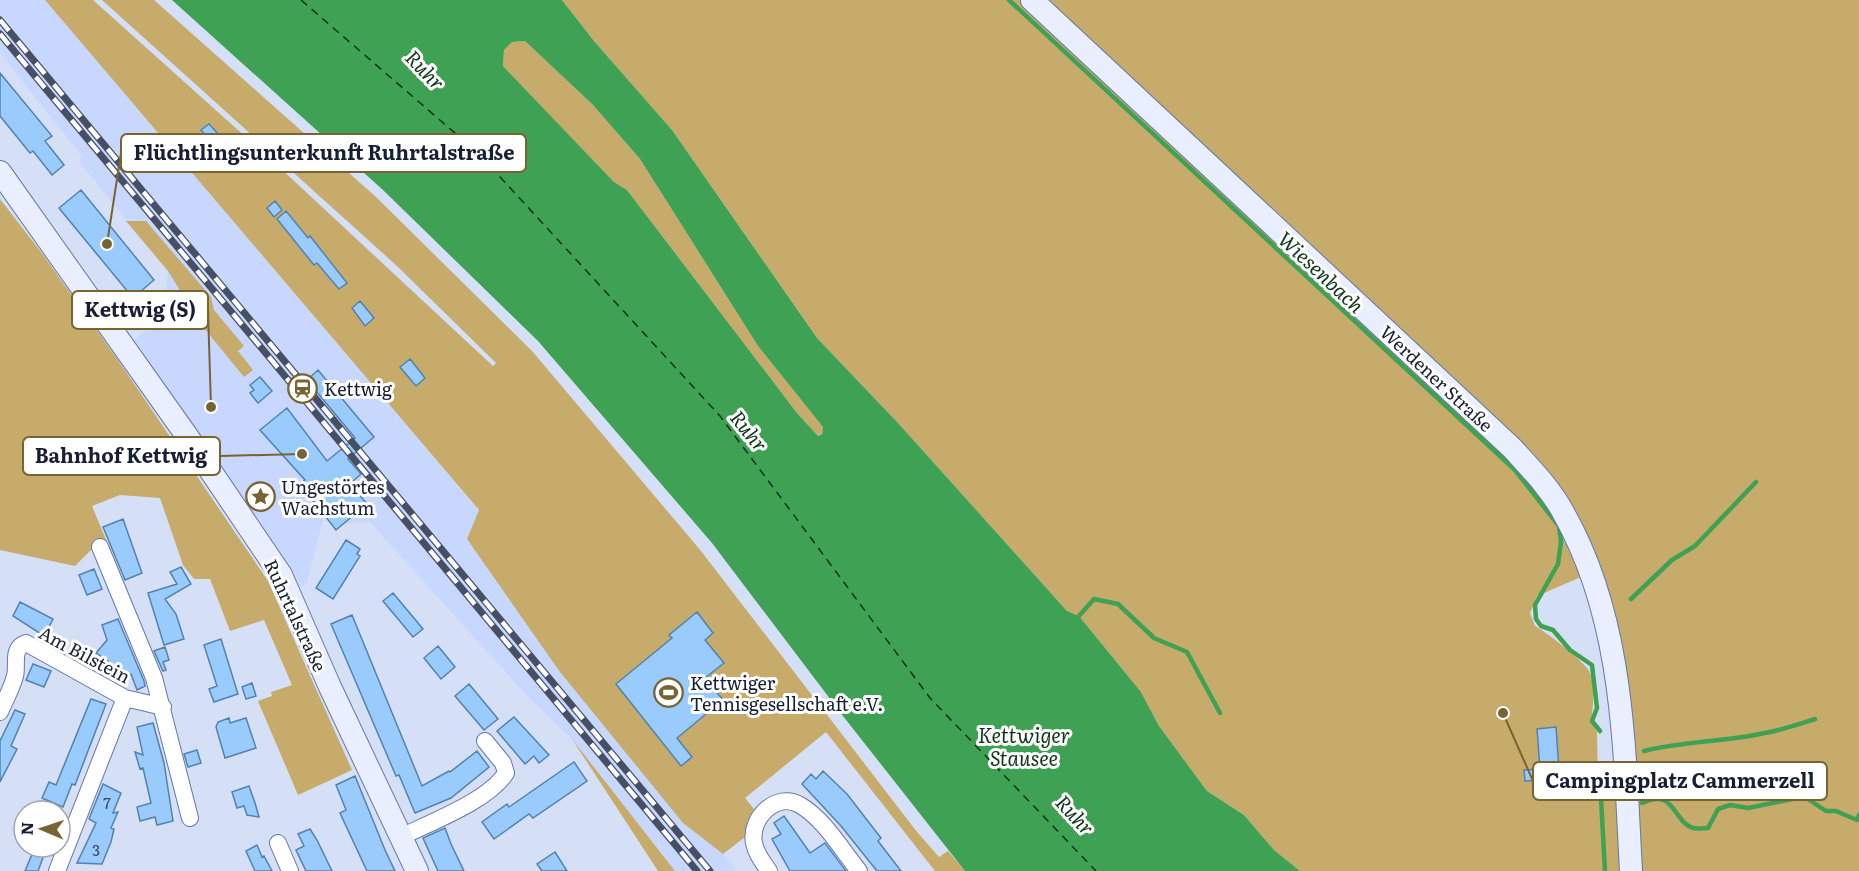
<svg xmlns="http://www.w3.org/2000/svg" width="1859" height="871" font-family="Literata,serif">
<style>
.built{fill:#c7d7fe}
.green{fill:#c6ab6a}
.water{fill:#3fa153;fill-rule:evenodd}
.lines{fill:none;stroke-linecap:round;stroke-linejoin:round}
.stream{stroke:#3fa153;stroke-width:4.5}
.ferry{stroke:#0f3617;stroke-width:1.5;stroke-dasharray:8 6;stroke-linecap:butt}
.building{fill:#99ccfd;stroke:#5382ae;stroke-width:1.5}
.minor-casing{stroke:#6377ab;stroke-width:18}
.secondary-casing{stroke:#6377ab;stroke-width:24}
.minor{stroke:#fff;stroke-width:16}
.secondary{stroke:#e9effe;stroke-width:22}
.rail-casing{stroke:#474f65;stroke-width:7}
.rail{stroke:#fff;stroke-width:4.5;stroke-dasharray:14;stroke-linecap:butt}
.labels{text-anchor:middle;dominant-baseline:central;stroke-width:6;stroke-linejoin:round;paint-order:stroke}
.number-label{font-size:15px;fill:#384a67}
.street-label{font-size:18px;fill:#181f35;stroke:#fff}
.poi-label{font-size:18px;fill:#181f35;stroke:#fff;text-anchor:start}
.water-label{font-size:20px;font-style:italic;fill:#0f3617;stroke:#fff}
.leader{fill:none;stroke:#786433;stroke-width:2}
.callout-dot{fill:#786433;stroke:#fff;stroke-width:2}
.callout{fill:#fff;stroke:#786433;stroke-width:2}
.callout-label{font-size:20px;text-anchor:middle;font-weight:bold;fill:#181f35}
</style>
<rect width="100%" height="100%" fill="#d5dff6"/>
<!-- built -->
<path class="built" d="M0 0H45L479 511 467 540 683 823 723 854 736 871H675L572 739 532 701 370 522 345 523 336 530 324 517 306 584 296 590 131 343 153 325 166 293 168 271 81 164V155L0 53Z"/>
<!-- green -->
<path class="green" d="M45 0H93L278 166 493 366 496 363 397 266 102 0H154L376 197 532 351 701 551 917 832 939 857 948 851 965 871H935L826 732 745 798 754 809 747 822 745 837 723 854 683 823 560 672 467 539 479 510Z
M562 0H1859V871H1635L1629 770 1588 574 1537 596 1530 613 1535 626C1545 631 1585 662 1589 671 1596 685 1593 707 1591 722L1597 732 1598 787H1616L1620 871H1300L1274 850 1244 815 1207 791 1159 726 1141 692 1079 616 1067 611 898 423 817 338 672 130 594 41Z
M525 41 593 105 640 159 758 346 823 427 822 433 818 436 797 413 627 190 614 182 503 66 504 50 512 42Z
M0 199 41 252 120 363 268 581 352 770 298 795 258 701 272 696 271 692 292 685 264 620 230 631 210 579H194L183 565 160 498 120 495 92 506 107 542 93 548 75 566 0 550Z
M126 221H146L211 297 214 310 244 346 238 351 253 370 244 377 200 323 168 271Z
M572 739 675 871H658Z"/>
<!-- water -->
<path class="water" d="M172 0H562L594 41 672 130 817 338 898 423 1067 611 1079 616 1141 692 1159 726 1207 791 1244 815 1274 850 1300 871H965L843 716 712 543 538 341 383 190ZM525 41 593 105 640 159 758 346 823 427 822 434 818 436 797 413 627 190 614 182 503 66 504 50 512 42Z"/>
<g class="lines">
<!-- stream -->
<path class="stream" d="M1009 0 1515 470 1559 526 1561 542 1558 564 1535 605 1536 619 1541 626 1553 630 1570 650 1592 665 1597 708 1592 721 1600 731
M1631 599 1672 560 1695 546 1756 482
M1079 616 1094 599 1118 604 1154 638 1187 652 1220 713
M1644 751C1684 741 1725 742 1765 733 1782 730 1799 724 1815 719
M1601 799 1605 871
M1642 803C1675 787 1673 822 1693 828 1697 829 1703 828 1708 828L1718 809 1730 805 1748 808 1797 798 1808 799 1826 811H1836L1857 820 1859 815"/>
<!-- ferry -->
<path class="ferry" d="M301 0 478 153 720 416 930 698 1096 871"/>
</g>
<!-- building -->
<path class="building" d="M0 73 52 136 45 141 64 165 52 175 33 151 30 153 0 116Z
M209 124 228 145 231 143 247 162 237 171 201 130Z
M81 190 154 280 133 298 59 208Z
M275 201 282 210 274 217 267 208Z
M286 211 308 238 310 236 347 283 339 289 317 263 314 265 277 219Z
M360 301 374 318 365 326 352 308Z
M410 359 425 378 416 386 400 367Z
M318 370 374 437 348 459 361 474 350 484 367 504 336 530 300 484 305 480 260 430 287 408 327 461 355 438 307 380Z
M260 377 272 391 258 403 250 393 254 390 250 385Z
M123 519 142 573 125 580 103 527Z
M346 540 360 549 357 554 360 556 333 599 316 588Z
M181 567 191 584 165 599 176 614 184 639 164 645 148 593 177 584 170 572Z
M94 569 102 589 87 595 79 575Z
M393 593 423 629 413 637 383 601Z
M20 602 53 619 44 636 13 616Z
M697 612 713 633 705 640 724 663 705 678 723 700 677 738 692 757 681 766 616 684 672 638 669 635Z
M352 615 422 786 449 771 450 772 477 751 489 767 451 798 415 813 399 775 396 776 331 624Z
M118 619 144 681 145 686 137 690 131 674 115 680 108 661 96 653 107 640 102 625Z
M221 639 238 694 214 702 209 689 217 686 204 645Z
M438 646 455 667 441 679 424 658Z
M165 647 169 660 163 662 166 670 163 671 154 651Z
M33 664 51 671 44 687 26 680Z
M252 683 256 696 246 699 242 687Z
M469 684 498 719 484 730 455 696Z
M91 699 106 704 75 785 72 784 63 807 42 798 49 782 56 785Z
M15 710 25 714 11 746 17 749 0 782V741Z
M514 717 549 755 539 763 534 756 525 764 497 731Z
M229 718 230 723 246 718 256 748 225 758 216 727 218 722Z
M153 723 164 763 173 821 157 825 155 817 140 821 137 807 151 803 143 768 140 769 135 752 143 755 137 727Z
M1556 727 1559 771 1573 769 1575 788 1556 790 1557 795 1545 796 1543 780 1525 781 1524 770 1540 769 1537 729Z
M197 750 201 763 188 767 184 754Z
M574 762 587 781 533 818 529 814 494 839 482 822 507 804 509 807Z
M823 771 847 794 874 829 881 838 878 841 901 871H877L841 826 802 784 811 774 816 779Z
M355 776 385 850 395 871H367L340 813 346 810 336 785Z
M103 784 121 793 113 813 118 812 111 828 114 829 111 842 102 864 77 863 96 823 89 819Z
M249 786 255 803 259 817 247 815 244 806 237 808 232 792Z
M784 816 810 853 825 843 846 871H790L772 839 781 834 774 823Z
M445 828 451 844 464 871H438L423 838Z
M310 829 317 840 332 871H306L296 850 304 846 298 834Z
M257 845 262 857 264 856 272 871H255L246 851Z
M35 847H47L38 871H25Z
M555 852 567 871H542L537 864Z"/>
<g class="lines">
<defs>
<path id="minor" d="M100 547 154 678 190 818
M0 712C5 700 12 688 15 676 18 665 11 648 26 643L125 698 163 707
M401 837C431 822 488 801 506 773L503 763 485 741
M278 843 290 871
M57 871 125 698
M769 871C763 862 756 854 754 843 749 818 777 791 800 805 824 819 842 850 859 871"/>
<path id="secondary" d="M1032 0 1512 448C1530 468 1550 488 1563 512 1625 621 1624 749 1631 871
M0 172 187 436 281 575 330 687 417 871"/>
</defs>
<!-- minor casing -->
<use href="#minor" class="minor-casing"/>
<!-- secondary casing -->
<use href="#secondary" class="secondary-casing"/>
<!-- minor -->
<use href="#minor" class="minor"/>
<!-- secondary -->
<use href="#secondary" class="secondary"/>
<defs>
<path id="rail" d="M0 20 710 871
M0 34 697 871"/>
</defs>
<!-- rail casing -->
<use href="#rail" class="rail-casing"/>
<!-- rail -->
<use href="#rail" class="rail"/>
</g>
<!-- icons -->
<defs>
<symbol id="station-ring" viewBox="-11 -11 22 22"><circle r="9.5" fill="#fff" stroke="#786433" stroke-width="1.5"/><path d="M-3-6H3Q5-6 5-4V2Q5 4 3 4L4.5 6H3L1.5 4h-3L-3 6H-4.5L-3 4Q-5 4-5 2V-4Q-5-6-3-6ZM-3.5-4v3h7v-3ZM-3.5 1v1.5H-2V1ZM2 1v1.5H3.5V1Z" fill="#786433"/></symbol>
<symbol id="sight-ring" viewBox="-11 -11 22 22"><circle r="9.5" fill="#fff" stroke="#786433" stroke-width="1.5"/><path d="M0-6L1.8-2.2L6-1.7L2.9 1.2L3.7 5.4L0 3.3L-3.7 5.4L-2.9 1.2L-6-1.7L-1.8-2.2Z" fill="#786433"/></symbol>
<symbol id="stadium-ring" viewBox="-11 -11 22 22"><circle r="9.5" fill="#fff" stroke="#786433" stroke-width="1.5"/><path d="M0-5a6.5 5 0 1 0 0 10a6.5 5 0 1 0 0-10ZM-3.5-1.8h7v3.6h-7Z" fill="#786433"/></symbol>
</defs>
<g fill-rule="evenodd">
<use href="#station-ring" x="286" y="372" width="33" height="33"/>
<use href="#sight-ring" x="244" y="480" width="33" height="33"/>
<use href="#stadium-ring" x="652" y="676" width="33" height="33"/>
</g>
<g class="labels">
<!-- number labels -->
<g class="number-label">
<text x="107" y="802">7</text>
<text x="96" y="849">3</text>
</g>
<!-- street labels -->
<g class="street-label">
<text transform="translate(1437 378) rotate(43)">Werdener Straße</text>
<text transform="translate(296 615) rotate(65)">Ruhrtalstraße</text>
<text transform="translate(85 654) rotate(28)">Am Bilstein</text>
</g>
<!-- poi labels -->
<g class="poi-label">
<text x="324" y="388">Kettwig</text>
<text x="281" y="486">Ungestörtes<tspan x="281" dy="21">Wachstum</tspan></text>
<text x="690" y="682">Kettwiger<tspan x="690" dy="21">Tennisgesellschaft e.V.</tspan></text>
</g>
<!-- water labels -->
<g class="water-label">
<text transform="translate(426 69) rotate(46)">Ruhr</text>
<text transform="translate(1322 271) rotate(43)">Wiesenbach</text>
<text transform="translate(750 430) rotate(51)">Ruhr</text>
<text x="1024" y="734">Kettwiger<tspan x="1024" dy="23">Stausee</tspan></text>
<text transform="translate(1076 814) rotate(47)">Ruhr</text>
</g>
</g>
<!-- callouts -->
<path class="leader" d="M107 244L121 153M211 407L208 310M302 454L220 456M1503 713L1533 781"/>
<g class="callout-dot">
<circle cx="107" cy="244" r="6"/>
<circle cx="211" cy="407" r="6"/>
<circle cx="302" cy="454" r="6"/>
<circle cx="1503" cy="713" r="6"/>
</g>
<g class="callout">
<rect x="121" y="134" width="405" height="38" rx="6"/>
<rect x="72" y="291" width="136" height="38" rx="6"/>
<rect x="23" y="437" width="197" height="38" rx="6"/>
<rect x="1533" y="762" width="294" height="38" rx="6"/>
</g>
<g class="callout-label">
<text x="324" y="160">Flüchtlingsunterkunft Ruhrtalstraße</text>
<text x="140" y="317">Kettwig (S)</text>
<text x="121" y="463">Bahnhof Kettwig</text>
<text x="1680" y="788">Campingplatz Cammerzell</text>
</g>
<!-- north arrow -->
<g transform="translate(42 829) rotate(272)"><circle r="28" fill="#ffffff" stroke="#a3a5ae" stroke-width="1.5"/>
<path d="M0-4.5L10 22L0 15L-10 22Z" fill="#786433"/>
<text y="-9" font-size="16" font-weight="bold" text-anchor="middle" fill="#181f35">N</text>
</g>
</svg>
